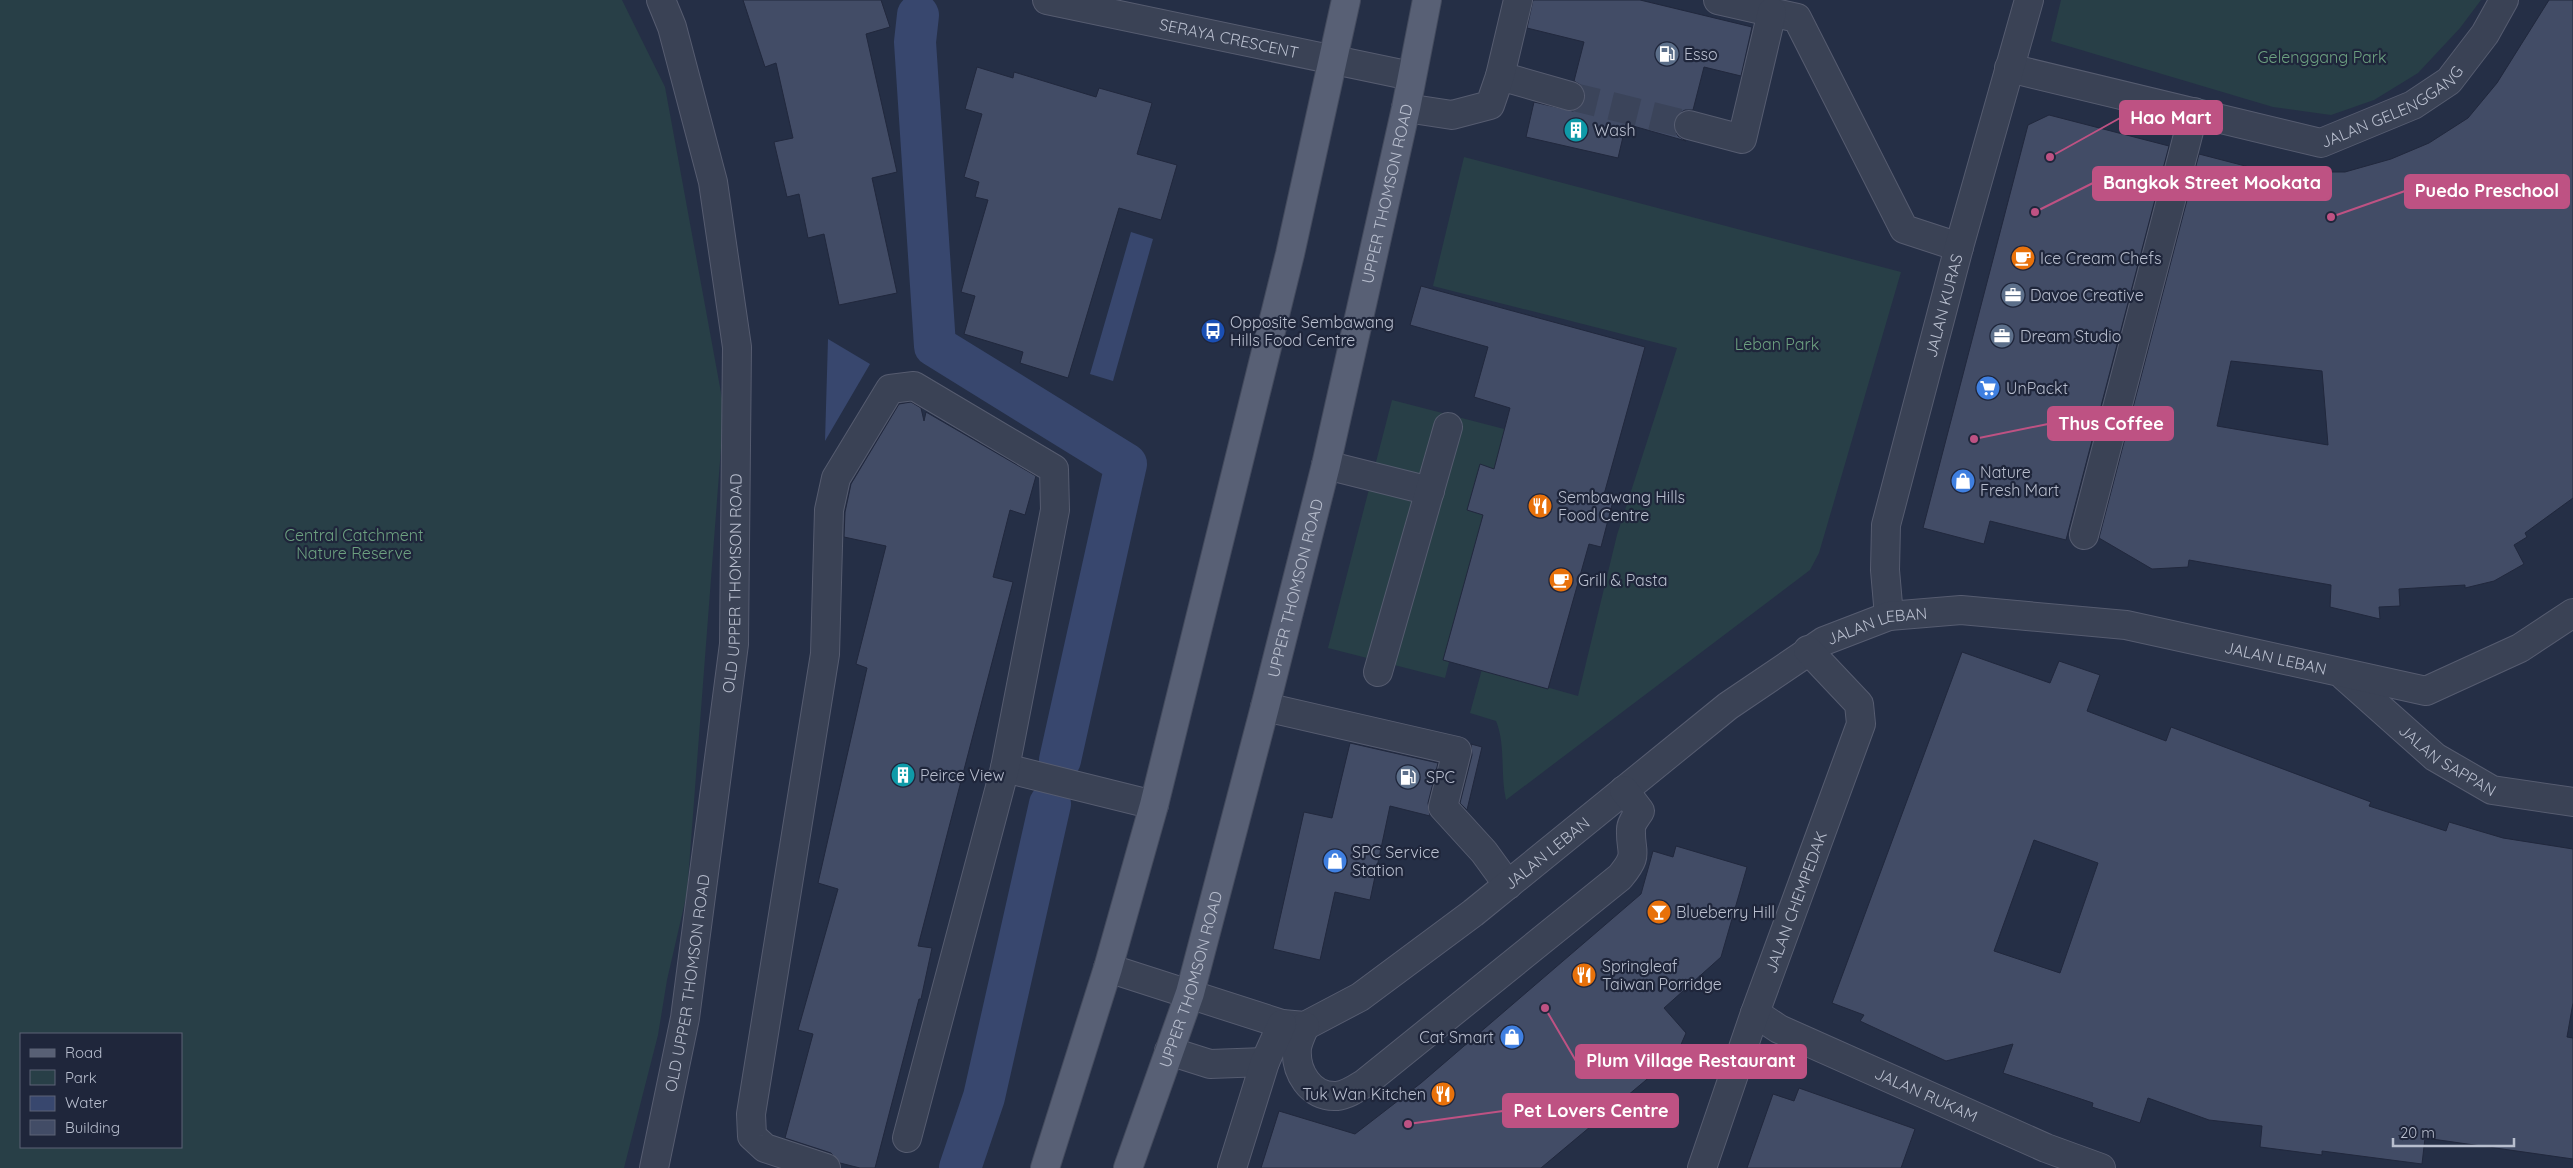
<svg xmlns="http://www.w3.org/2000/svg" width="2573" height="1168" font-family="Quicksand,sans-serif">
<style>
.green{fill:#283f47;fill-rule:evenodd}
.water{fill:#38476e}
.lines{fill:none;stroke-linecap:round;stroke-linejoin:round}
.canal{stroke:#38476e;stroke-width:42}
.building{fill:#424c66;stroke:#21283d;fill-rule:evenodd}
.minor-tunnel{stroke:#3b445a;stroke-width:28;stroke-dasharray:28 14;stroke-linecap:butt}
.minor-casing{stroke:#565c70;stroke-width:30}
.major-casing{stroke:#444b5e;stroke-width:30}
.minor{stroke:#3a4255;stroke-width:28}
.major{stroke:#586075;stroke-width:28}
.labels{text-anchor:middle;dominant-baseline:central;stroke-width:4.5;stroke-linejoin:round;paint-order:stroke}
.street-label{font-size:16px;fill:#b8bece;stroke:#1f263b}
.poi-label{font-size:16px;fill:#b8bece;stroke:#1f263b;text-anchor:start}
.park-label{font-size:16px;fill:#6da180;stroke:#1f263b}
.leader{fill:none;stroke:#be5283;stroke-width:2}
.callout-dot{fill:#be5283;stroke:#1f263b;stroke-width:2}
.callout{fill:#be5283;stroke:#be5283;stroke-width:2}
.callout-label{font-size:18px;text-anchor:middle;font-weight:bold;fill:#fff}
</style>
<rect width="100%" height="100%" fill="#252f46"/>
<!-- green -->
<path class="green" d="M0 0H622L665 87 724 409 687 893 667 980 658 1035 624 1168H0ZM21 1034H181V1147H21Z
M2061 0H2481L2460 28 2418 73 2374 100 2331 115 2273 107 2051 41Z
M1464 157 1901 272 1819 553 1810 570 1506 800C1500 774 1506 745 1496 721L1470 713 1482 669 1578 696 1617 535 1677 348 1433 286Z
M1392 400 1508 430 1445 678 1328 648Z"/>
<!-- water -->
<path class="water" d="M1131 232 1153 239 1113 381 1090 374Z
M828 339 870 364 825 441Z"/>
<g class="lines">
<!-- canal -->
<path class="canal" d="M918 15 915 42 935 346 1126 464 1060 760
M960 1168 984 1097 1050 804"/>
</g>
<!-- building -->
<path class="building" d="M743 0H881L890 27 866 34 897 172 872 178 897 293 839 305 824 234 808 238 799 194 787 197 774 142 793 138 776 63 765 67Z
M1533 0H1640L1752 27 1741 76 1704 67 1693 110H1685L1678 114 1674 122V129L1678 136 1686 141 1626 124 1618 158 1526 137 1534 102 1573 111 1581 107 1585 100V93L1582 86 1574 81 1584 42 1527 28Z
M2549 0H2573V498L2525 533 2527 537 2514 545 2524 564 2494 581 2465 588V585L2399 589 2400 606 2379 607 2380 619 2330 607 2331 585 2189 560 2188 567 2152 569 2099 538 2199 154 2253 168 2298 172H2345L2391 159 2429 143 2468 118 2497 83ZM2231 361 2322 371 2328 445 2217 426Z
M977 67 1013 78 1014 72 1096 97 1099 88 1152 103 1137 154 1177 165 1161 220 1119 208 1068 378 1020 363 1023 352 964 334 975 296 961 292 988 200 975 197 979 182 964 177 982 114 965 109Z
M2049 115 2169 146 2066 540 1990 521 1984 544 1923 528 2028 125Z
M1421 286 1645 347 1603 498 1613 501 1601 547 1589 544 1548 689 1443 660 1483 515 1467 510 1480 464 1494 469 1510 408 1474 397 1488 347 1410 325Z
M911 402 921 408 924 421 926 412 1036 476 1025 515 1010 510 993 577 1013 582 918 946 932 948 921 999H919L875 1168H860L840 1163 831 1153 785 1138 813 1034 798 1030 838 889 818 883 867 668 856 664 886 546 844 537 845 512 851 484 899 404Z
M1962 652 2050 683 2059 661 2100 675 2087 711 2166 741 2171 727 2371 802 2369 806 2446 831 2449 822 2503 838 2573 849V1003L2567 1037 2573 1038V1159L2425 1138 2422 1164 2322 1151V1155L2260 1147 2262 1126 2209 1120 2148 1098 2140 1123 2092 1107 2093 1103 2003 1073 2013 1044 1946 1061 1860 1021 1864 1015 1832 1003ZM2034 840 2098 863 2060 973 1994 951Z
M1350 743 1438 763 1428 803 1430 816 1390 806 1370 900 1335 892 1320 960 1273 949 1304 812 1332 818Z
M1471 744 1482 747 1467 810 1460 803 1472 755Z
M1676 846 1747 867 1721 957 1664 1008 1686 1033 1666 1079 1658 1070 1541 1168H1261L1279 1111 1355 1134 1421 1083 1641 894 1653 851 1673 857Z
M1799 1088 1915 1129 1901 1168H1747L1773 1094 1794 1101Z"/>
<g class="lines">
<!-- minor-tunnel -->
<path class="minor-tunnel" d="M1570 96 1689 125"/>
<defs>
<g id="minor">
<path id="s1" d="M1047 0 1411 76"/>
<path d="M1718 0 1797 18 1904 229 1959 247"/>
<path id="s2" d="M2009 68 2321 143 2413 105 2449 81 2485 34 2504 0"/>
<path d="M1500 76 1570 96"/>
<path d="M1406 108 1452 115 1490 105 1500 76 1518 0"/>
<path d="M1689 125 1742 139 1772 12"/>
<path d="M1326 465 1430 491"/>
<path d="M2084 535 2194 112"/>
<path id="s3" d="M1889 616 1885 570 1886 525 1959 247 2029 0"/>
<path d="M1378 672 1448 427"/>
<path id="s4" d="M2344 676 2435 757 2492 790 2573 802"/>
<path d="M1265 707 1457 751 1443 807 1484 852 1508 885"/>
<path d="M1005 768 1154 805"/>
<path id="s5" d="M1108 968 1282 1024 1305 1026 1360 997 1473 913 1728 706 1824 641 1889 616 1961 610 2126 625 2426 691 2520 648 2573 613"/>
<path id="s6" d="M1755 1013 1779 1029 2046 1148 2101 1168"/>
<path d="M1305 1026C1302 1033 1298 1041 1297 1048 1295 1071 1310 1098 1337 1096 1347 1095 1357 1088 1365 1083L1620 877C1640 853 1630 854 1631 829 1631 823 1637 816 1640 811L1624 790"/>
<path d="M1169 1051 1210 1064 1265 1062"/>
<path id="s7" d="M654 1168 685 1018 734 644 737 347 713 182 672 27 661 0"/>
<path d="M826 1168 765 1148 752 1136 751 1114 825 654 829 510 836 478 890 389 914 386 1054 469 1055 510 1005 768 907 1138"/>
<path d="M1232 1168 1265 1062 1282 1024"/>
<path id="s8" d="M1702 1168 1755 1013 1861 724 1859 704 1808 650"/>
</g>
<g id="major">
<path d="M1045 1168 1108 968 1154 805 1290 254 1346 0"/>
<path id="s9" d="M1128 1168 1190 993 1265 707 1326 465 1406 108 1427 0"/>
</g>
</defs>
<!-- minor casing -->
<use href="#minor" class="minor-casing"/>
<!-- major casing -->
<use href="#major" class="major-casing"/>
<!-- minor -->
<use href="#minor" class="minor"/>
<!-- major -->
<use href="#major" class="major"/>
</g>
<!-- icons -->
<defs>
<symbol id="fuel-disc" viewBox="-11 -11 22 22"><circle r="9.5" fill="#5c6f8a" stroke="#1f263b"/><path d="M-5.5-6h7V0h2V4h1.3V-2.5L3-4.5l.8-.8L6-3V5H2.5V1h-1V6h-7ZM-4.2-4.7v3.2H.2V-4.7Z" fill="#fff"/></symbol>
<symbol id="building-disc" viewBox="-11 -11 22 22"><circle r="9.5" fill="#0f9aa8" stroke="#1f263b"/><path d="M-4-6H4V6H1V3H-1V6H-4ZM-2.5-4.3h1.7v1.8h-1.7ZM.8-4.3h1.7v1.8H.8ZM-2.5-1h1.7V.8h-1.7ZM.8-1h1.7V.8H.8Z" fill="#fff"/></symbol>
<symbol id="cafe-disc" viewBox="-11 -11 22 22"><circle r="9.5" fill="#e8710a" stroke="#1f263b"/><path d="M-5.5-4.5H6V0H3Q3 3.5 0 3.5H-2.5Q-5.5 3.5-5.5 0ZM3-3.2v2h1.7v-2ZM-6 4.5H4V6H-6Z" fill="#fff"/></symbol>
<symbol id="office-disc" viewBox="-11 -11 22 22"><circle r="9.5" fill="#5c6f8a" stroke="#1f263b"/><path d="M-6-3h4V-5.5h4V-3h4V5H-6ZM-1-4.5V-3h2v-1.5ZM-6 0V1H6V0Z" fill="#fff"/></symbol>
<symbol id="bus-disc" viewBox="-11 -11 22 22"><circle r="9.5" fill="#1a4fb4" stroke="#1f263b"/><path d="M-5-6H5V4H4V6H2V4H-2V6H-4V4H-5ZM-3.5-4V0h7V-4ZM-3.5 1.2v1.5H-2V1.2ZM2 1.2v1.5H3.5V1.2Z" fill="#fff"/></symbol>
<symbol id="supermarket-disc" viewBox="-11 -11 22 22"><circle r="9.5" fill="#3f7fe0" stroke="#1f263b"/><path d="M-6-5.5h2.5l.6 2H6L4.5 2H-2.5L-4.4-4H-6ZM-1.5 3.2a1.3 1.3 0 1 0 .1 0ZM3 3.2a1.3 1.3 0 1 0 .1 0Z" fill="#fff"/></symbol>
<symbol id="shop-disc" viewBox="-11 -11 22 22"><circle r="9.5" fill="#3f7fe0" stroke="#1f263b"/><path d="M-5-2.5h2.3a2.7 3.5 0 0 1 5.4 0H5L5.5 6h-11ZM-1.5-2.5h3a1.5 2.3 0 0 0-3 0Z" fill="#fff"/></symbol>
<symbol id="restaurant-disc" viewBox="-11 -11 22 22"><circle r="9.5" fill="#e8710a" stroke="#1f263b"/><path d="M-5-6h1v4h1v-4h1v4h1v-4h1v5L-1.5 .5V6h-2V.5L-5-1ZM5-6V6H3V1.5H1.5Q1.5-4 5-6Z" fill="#fff"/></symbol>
<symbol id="bar-disc" viewBox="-11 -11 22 22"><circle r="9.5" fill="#e8710a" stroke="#1f263b"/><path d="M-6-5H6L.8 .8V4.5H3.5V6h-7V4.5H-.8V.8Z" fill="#fff"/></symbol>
</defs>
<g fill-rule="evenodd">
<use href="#fuel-disc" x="1653" y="40" width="28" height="28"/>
<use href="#building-disc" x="1562" y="116" width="28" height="28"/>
<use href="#cafe-disc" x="2009" y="244" width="28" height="28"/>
<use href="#office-disc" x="1999" y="281" width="28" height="28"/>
<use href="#bus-disc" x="1199" y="317" width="28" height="28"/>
<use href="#office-disc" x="1988" y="322" width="28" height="28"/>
<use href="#supermarket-disc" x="1974" y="374" width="28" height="28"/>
<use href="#shop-disc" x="1949" y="467" width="28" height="28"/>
<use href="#restaurant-disc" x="1526" y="492" width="28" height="28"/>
<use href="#cafe-disc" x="1547" y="566" width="28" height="28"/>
<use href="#building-disc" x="889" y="761" width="28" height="28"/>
<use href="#fuel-disc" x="1394" y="763" width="28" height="28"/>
<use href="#shop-disc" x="1321" y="847" width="28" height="28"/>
<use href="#bar-disc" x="1645" y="898" width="28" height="28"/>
<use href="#restaurant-disc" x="1570" y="961" width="28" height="28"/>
<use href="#shop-disc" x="1498" y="1023" width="28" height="28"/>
<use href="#restaurant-disc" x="1429" y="1080" width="28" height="28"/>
</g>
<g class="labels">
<!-- street labels -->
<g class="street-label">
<text stroke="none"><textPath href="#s1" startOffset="186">SERAYA CRESCENT</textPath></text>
<text stroke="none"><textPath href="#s2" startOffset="401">JALAN GELENGGANG</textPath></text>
<text stroke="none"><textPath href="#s9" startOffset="1009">UPPER THOMSON ROAD</textPath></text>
<text stroke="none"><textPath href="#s3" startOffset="318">JALAN KURAS</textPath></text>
<text stroke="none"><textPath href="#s7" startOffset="591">OLD UPPER THOMSON ROAD</textPath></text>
<text stroke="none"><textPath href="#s9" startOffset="604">UPPER THOMSON ROAD</textPath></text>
<text stroke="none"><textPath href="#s5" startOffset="909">JALAN LEBAN</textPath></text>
<text stroke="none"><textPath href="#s5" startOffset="1314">JALAN LEBAN</textPath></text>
<text stroke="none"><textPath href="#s4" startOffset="134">JALAN SAPPAN</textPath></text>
<text stroke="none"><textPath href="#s5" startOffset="504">JALAN LEBAN</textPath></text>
<text stroke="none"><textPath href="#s8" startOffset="282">JALAN CHEMPEDAK</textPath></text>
<text stroke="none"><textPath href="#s9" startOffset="199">UPPER THOMSON ROAD</textPath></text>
<text stroke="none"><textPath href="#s7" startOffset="188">OLD UPPER THOMSON ROAD</textPath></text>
<text stroke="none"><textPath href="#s6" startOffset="190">JALAN RUKAM</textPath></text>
</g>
<!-- poi labels -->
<g class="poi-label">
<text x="1684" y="54">Esso</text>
<text x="1594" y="130">Wash</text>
<text x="2040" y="258">Ice Cream Chefs</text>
<text x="2030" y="295">Davoe Creative</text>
<text x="1230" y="322">Opposite Sembawang<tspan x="1230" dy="18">Hills Food Centre</tspan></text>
<text x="2020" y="336">Dream Studio</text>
<text x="2006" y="388">UnPackt</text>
<text x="1980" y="472">Nature<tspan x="1980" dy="18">Fresh Mart</tspan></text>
<text x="1558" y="497">Sembawang Hills<tspan x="1558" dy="18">Food Centre</tspan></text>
<text x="1578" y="580">Grill &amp; Pasta</text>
<text x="920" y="775">Peirce View</text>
<text x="1426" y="777">SPC</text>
<text x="1352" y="852">SPC Service<tspan x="1352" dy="18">Station</tspan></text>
<text x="1676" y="912">Blueberry Hill</text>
<text x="1602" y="966">Springleaf<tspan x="1602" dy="18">Taiwan Porridge</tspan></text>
<text x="1494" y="1037" text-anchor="end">Cat Smart</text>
<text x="1426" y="1094" text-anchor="end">Tuk Wan Kitchen</text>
</g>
<!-- park labels -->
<g class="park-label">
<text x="2322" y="57">Gelenggang Park</text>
<text x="1777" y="344">Leban Park</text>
<text x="354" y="535">Central Catchment<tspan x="354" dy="18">Nature Reserve</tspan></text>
</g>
</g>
<!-- callouts -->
<path class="leader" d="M2050 157L2120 118M2035 212L2093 183M2331 217L2405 191M1974 439L2048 424M1545 1008L1576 1061M1408 1124L1503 1111"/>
<g class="callout-dot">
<circle cx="2050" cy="157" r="5"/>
<circle cx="2035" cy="212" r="5"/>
<circle cx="2331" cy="217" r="5"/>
<circle cx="1974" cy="439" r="5"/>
<circle cx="1545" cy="1008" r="5"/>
<circle cx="1408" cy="1124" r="5"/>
</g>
<g class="callout">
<rect x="2120" y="101" width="102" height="33" rx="5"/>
<rect x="2093" y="167" width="238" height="33" rx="5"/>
<rect x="2405" y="175" width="164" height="33" rx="5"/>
<rect x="2048" y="407" width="125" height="33" rx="5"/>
<rect x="1576" y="1045" width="230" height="33" rx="5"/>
<rect x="1503" y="1094" width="175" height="33" rx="5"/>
</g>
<g class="callout-label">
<text x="2171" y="124">Hao Mart</text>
<text x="2212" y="189">Bangkok Street Mookata</text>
<text x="2487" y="197">Puedo Preschool</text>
<text x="2111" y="430">Thus Coffee</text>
<text x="1691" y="1067">Plum Village Restaurant</text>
<text x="1591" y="1117">Pet Lovers Centre</text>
</g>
<!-- legend -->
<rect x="20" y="1033" width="162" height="115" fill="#1f263b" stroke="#5c6376"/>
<rect x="30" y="1049" width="25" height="8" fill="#586075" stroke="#5c6376"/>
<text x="65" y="1058" font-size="15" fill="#b8bece">Road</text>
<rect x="30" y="1070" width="25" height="15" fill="#283f47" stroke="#5c6376"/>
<text x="65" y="1083" font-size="15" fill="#b8bece">Park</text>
<rect x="30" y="1096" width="25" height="15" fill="#38476e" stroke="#5c6376"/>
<text x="65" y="1108" font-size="15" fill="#b8bece">Water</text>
<rect x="30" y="1120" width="25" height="15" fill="#424c66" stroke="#5c6376"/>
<text x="65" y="1133" font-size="15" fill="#b8bece">Building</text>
<!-- scale -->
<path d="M2393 1138v8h121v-8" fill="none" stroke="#b8bece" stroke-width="2.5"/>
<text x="2400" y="1138" font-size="15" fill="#b8bece" stroke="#1f263b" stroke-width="4" paint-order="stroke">20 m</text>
</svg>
